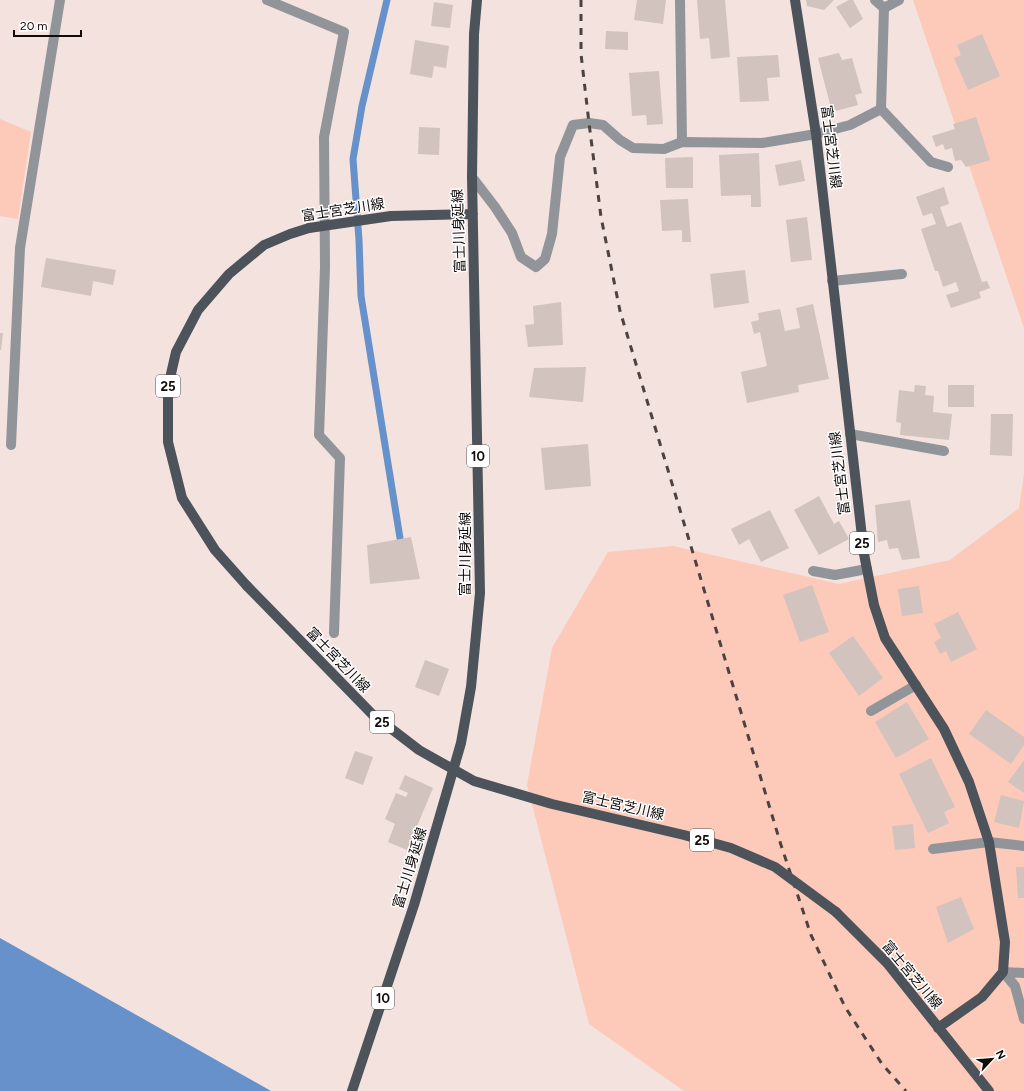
<svg xmlns="http://www.w3.org/2000/svg" width="1024" height="1091" font-family="Figtree,'Noto Sans JP',sans-serif">
<style>
.green{fill:#fdc9b9}
.water{fill:#6691ca}
.lines{fill:none;stroke-linecap:round;stroke-linejoin:round}
.stream{stroke:#6691ca;stroke-width:7}
.building{fill:#d2c3be}
.service{stroke:#91959a;stroke-width:10}
.minor{stroke:#91959a;stroke-width:10}
.primary{stroke:#4c535b;stroke-width:10}
.rail{stroke:#4b4340;stroke-width:3;stroke-dasharray:7 7;stroke-linecap:butt}
.primary-bridge{stroke:#4c535b;stroke-width:10}
.labels{text-anchor:middle;dominant-baseline:central;stroke-width:3;stroke-linejoin:round;paint-order:stroke}
.shield{fill:#fff;stroke:#585554;stroke-width:1}
.shield-label{font-size:13px;font-weight:bold;fill:#110c0a}
.street-label{font-size:14px;fill:#110c0a;stroke:#fff}
</style>
<rect width="100%" height="100%" fill="#f3e2dd"/>
<!-- green -->
<path class="green" d="M913 0H1024V328Z
M0 119 31 132 18 219 0 216Z
M1024 474V1091H684L589 1024 527 785 552 648 608 552 673 546 839 584 950 560 1019 508Z"/>
<!-- water -->
<path class="water" d="M0 938 257 1083 271 1091H0Z"/>
<g class="lines">
<!-- stream -->
<path class="stream" d="M387 0 362 106 353 159 359 240 361 296 400 538"/>
</g>
<!-- building -->
<path class="building" d="M637 0H666L663 24 634 20Z
M697 0H725L730 57 711 59 709 38 700 39Z
M806 0H834L824 10 807 6Z
M849 0H853L863 19 850 28 836 7Z
M434 2 453 5 450 28 431 26Z
M606 31 628 32V50L605 49Z
M982 34 1000 76 968 90 954 58 961 55 957 45Z
M415 40 449 46 446 68 434 66 432 78 410 74Z
M839 53 842 60 852 58 862 93 855 95 858 105 832 112 818 58Z
M778 55 780 77 767 78 769 101 740 102 737 57Z
M659 71 663 124 647 125 646 115 632 116 629 73Z
M976 117 990 160 966 167 961 160 955 161 952 148 945 150 943 144 936 147 932 136 955 129 953 124Z
M419 127 440 128 439 155 418 154Z
M759 153 761 207H751V195L721 196 719 155Z
M693 157V188H666L665 158Z
M801 160 805 181 779 186 775 165Z
M944 187 949 204 940 207 947 227 961 222 982 282 987 281 990 288 979 292 981 298 951 308 946 295 959 291 956 282 943 287 938 271H935L921 229 936 224 932 213 923 216 916 197Z
M688 199 691 242H682V230L662 231 660 200Z
M807 217 812 260 791 262 786 220Z
M46 258 116 270 113 285 93 281 91 296 41 287Z
M745 270 749 303 714 308 710 274Z
M561 302 563 345 528 347 525 325 534 324 533 306Z
M813 304 829 379 798 385 799 392 747 403 741 372 767 366 760 332 754 334 751 322 759 320 758 313 780 309 785 331 800 328 796 308Z
M0 333H3L1 350H0Z
M586 367 583 402 529 397 534 368Z
M915 385 926 386 925 395 934 396 933 412 952 414 949 440 900 435 901 423 896 422 899 390 914 392Z
M948 385H974V407H948Z
M991 414H1013L1012 456 990 455Z
M588 444 591 486 545 490 541 448Z
M819 496 834 524 839 521 849 539 819 555 794 510Z
M910 500 920 558 902 560 898 548 889 549 887 540 878 542 875 505Z
M770 510 789 548 761 562 749 539 739 545 731 529Z
M411 537 420 579 370 584 367 545Z
M812 585 829 632 800 642 783 595Z
M919 586 923 613 902 616 898 589Z
M958 612 977 649 951 662 946 651 940 654 934 642 941 638 934 624Z
M853 636 883 678 859 696 829 653Z
M425 660 449 669 439 696 415 687Z
M907 702 929 739 896 758 875 722Z
M986 710 1024 737V745L1011 764 969 734Z
M355 751 373 757 363 785 345 778Z
M931 758 955 807 944 812 949 823 928 833 899 774Z
M1024 760V793L1008 782Z
M405 775 433 788 407 850 388 842 395 824 385 819 396 793 406 797 408 793 399 789Z
M1001 795 1024 801 1019 828 994 822Z
M913 824 915 848 895 850 892 826Z
M1016 867H1024V898H1018Z
M961 897 974 929 948 943 936 907Z"/>
<g class="lines">
<!-- service -->
<path class="service" d="M267 0 344 32 324 137 325 267 319 435 340 458 334 633
M680 0 682 142
M875 0 884 8 899 0"/>
<!-- minor -->
<path class="minor" d="M881 109 931 162 948 167
M472 177 495 207 512 233 521 257 536 267 545 259 552 234 560 157 573 125 589 123 603 125 620 140 633 148 664 149 682 142 762 143 816 134 850 125 881 109 884 8
M832 281 902 274
M850 434 944 451
M11 445 20 248 60 0
M813 571 835 575 867 569
M871 711 916 685
M933 849 989 842 1024 846
M1003 972 1015 986 1024 1019
M1003 972 1024 973"/>
<!-- primary -->
<path class="primary" d="M795 0 816 134 864 554 874 605 885 638 944 729 969 782 989 842 1005 942 1003 972 982 997 938 1028
M391 216 473 214
M247 586 215 550 182 498 168 442V387L176 352 198 310 229 274 264 245 290 234 309 228
M836 912 887 963 989 1091
M352 1091 414 905 461 743 471 687 480 593 472 177 474 34 477 0"/>
<!-- rail -->
<path class="rail" d="M581 0V54L589 123 601 217 620 311 781 845 811 935 845 1007 882 1064 906 1091"/>
<!-- primary-bridge -->
<path class="primary-bridge" d="M309 228 391 216
M247 586 372 714 419 750 474 781 552 804 684 835 731 848 775 867 836 912"/>
</g>
<g class="labels">
<!-- shield labels -->
<g class="shield">
<rect x="156" y="375" width="24" height="22" rx="3"/>
<rect x="467" y="445" width="22" height="22" rx="3"/>
<rect x="850" y="532" width="24" height="22" rx="3"/>
<rect x="370" y="711" width="24" height="22" rx="3"/>
<rect x="690" y="829" width="24" height="22" rx="3"/>
<rect x="372" y="987" width="22" height="22" rx="3"/>
</g>
<g class="shield-label">
<text x="168" y="386">25</text>
<text x="478" y="456">10</text>
<text x="862" y="543">25</text>
<text x="382" y="722">25</text>
<text x="702" y="840">25</text>
<text x="383" y="998">10</text>
</g>
<!-- street labels -->
<g class="street-label">
<text transform="translate(831 147) rotate(83)">富士宮芝川線</text>
<text transform="translate(343 210) rotate(-9)">富士宮芝川線</text>
<text transform="translate(459 231) rotate(-92)">富士川身延線</text>
<text transform="translate(840 473) rotate(-97)">富士宮芝川線</text>
<text transform="translate(465 554) rotate(-90)">富士川身延線</text>
<text transform="translate(338 660) rotate(46)">富士宮芝川線</text>
<text transform="translate(623 806) rotate(13)">富士宮芝川線</text>
<text transform="translate(410 868) rotate(-73)">富士川身延線</text>
<text transform="translate(912 975) rotate(50)">富士宮芝川線</text>
</g>
</g>
<!-- north arrow -->
<g transform="translate(992 1059) rotate(64)" stroke="#ffffff" stroke-width="3" paint-order="stroke">
<path d="M0-3L7 15L0 10L-7 15Z" fill="#110c0a"/>
<text y="-6" font-size="11" font-weight="bold" text-anchor="middle" fill="#110c0a">N</text>
</g>
<!-- scale -->
<path d="M14 30v6h67v-6" fill="none" stroke="#110c0a" stroke-width="2"/>
<text x="20" y="30" font-size="12" fill="#110c0a" stroke="#ffffff" stroke-width="3" paint-order="stroke">20 m</text>
</svg>
